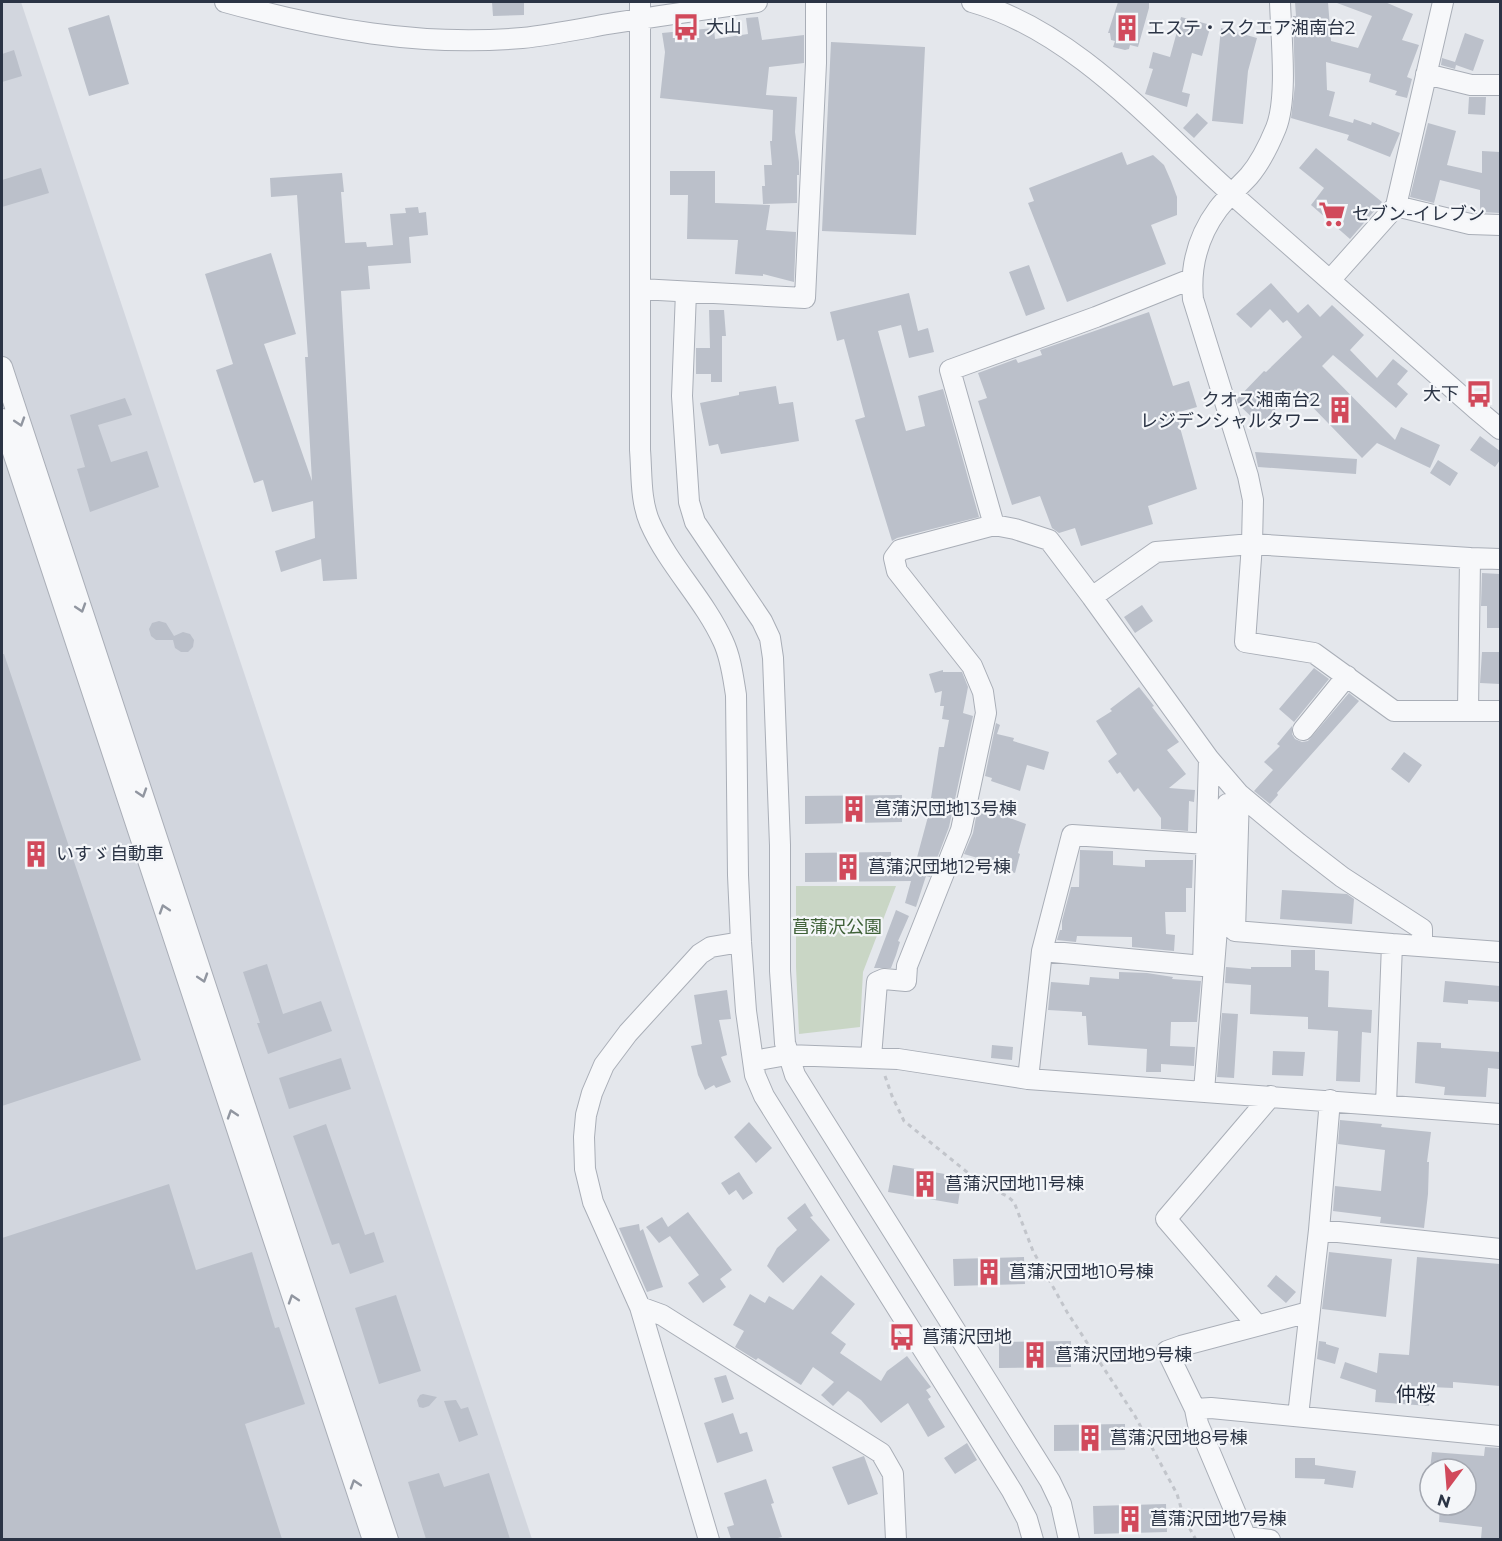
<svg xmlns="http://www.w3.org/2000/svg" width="1502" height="1541" font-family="Montserrat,'Noto Sans JP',sans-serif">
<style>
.built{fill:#d2d6de}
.green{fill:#c9d6c5}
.building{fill:#bbc0ca}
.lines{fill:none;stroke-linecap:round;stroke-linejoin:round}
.minor-casing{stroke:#a9aeb7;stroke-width:22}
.path{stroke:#c2c5cb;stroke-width:3;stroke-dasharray:4.5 4.5;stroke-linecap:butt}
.minor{stroke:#f7f8fa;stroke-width:20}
.oneway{stroke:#9196a0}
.labels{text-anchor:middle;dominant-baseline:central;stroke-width:4.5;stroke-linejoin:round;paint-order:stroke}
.poi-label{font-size:18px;fill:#2b3445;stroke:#f4f6f9;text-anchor:start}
.park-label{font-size:18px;fill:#3f6138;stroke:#f4f6f9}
.neighbourhood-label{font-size:20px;fill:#1d2536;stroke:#f4f6f9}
</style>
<rect width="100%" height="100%" fill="#e4e7ec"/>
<!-- built -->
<path class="built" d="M2 2H21L532 1539 2 1540Z"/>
<!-- green -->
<path class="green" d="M796 886H896L863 972 860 1027 799 1034 796 967Z"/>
<!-- building -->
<path class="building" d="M492 2H524V15L493 16Z
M1118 2H1149V8L1138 47 1130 45 1129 49 1125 50 1113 47 1115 41 1111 40 1110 33H1108Z
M1295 2H1328L1331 41 1358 48 1372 16 1337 3V2H1385L1413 14 1402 40 1419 45 1407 77 1412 79 1407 98 1395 95 1397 91 1369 82 1371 74 1326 62 1327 90 1335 92 1329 116 1353 123 1354 119 1371 125 1372 122 1400 133 1390 157 1347 140 1349 135 1291 118 1295 85 1293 16H1296Z
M109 15 129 84 89 96 68 28Z
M758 17 762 40 804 35V63L769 67 766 95 797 97 795 132 799 162V175H797V203L763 204 762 186H765L764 165H772L770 141H772L773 110 660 98 665 52 662 33 714 28 715 39 748 34 746 18Z
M1181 17 1211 25 1202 56 1192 53 1182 92 1190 94 1187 107 1145 94 1153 69 1149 68 1153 52 1170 57Z
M1221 28 1257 38 1248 71 1243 124 1212 121Z
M1465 33 1484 40 1473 71 1456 65 1455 69 1441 65 1442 58 1455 62Z
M831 42 925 47 916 235 822 231Z
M14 50 22 76 2 82V54Z
M1469 97H1486L1485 115 1468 114Z
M1197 113 1208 123 1194 138 1183 128Z
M1428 123 1456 131 1447 165 1482 173V151L1500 152V213L1480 212V190L1440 180 1434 203 1410 197Z
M1316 148 1382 202 1350 239 1311 205 1324 188 1299 168Z
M1122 152 1127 165 1153 155 1164 165 1171 181 1177 197V215L1151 225 1166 264 1067 302 1028 203 1034 201 1029 188Z
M41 168 49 193 2 207V180Z
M670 171H715V203L770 205 766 230 796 232 794 282 763 274V276L735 274 738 240 687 239 688 195H670Z
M342 173 344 192H341L345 243 366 242 367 247 393 245 390 214 406 213 405 208 418 207 419 213 426 212 428 235 409 237 411 263 368 266 370 289 341 291 357 579 323 581 321 559 281 572 275 551 315 538 313 501 272 512 263 480 254 483 216 370 233 364 205 274 271 253 296 334 264 344 312 481 305 357H308L297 195 271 197 270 178Z
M1029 265 1045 309 1026 316 1009 272Z
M1271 283 1298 313 1308 304 1320 317 1332 305 1364 335 1350 350 1377 378 1393 359 1408 371 1397 384 1408 394 1396 408 1333 355 1322 366 1395 440 1401 427 1440 445 1430 468 1377 443 1362 458 1295 389 1260 425 1238 404 1237 399 1264 371 1266 372 1302 337 1287 320 1283 323 1270 309 1251 328 1236 314Z
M909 293 918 331 928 328 934 352 909 358 901 325 878 331 906 431 925 426 918 396 943 389 979 517 897 538 892 541 855 420 865 417 844 339 837 341 830 312Z
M709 310H724L726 336H722V382H711V374H696V348H710Z
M1149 312 1173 386 1189 381 1197 407 1176 413 1197 489 1148 506 1153 524 1081 546 1075 528 1059 533 1052 528 1040 496 1012 505 978 401 987 398 978 373 1016 359 1018 363 1042 355 1040 350Z
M776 386 779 404 793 402 799 441 721 454 718 444 709 446 700 403 739 395V392Z
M125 398 132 415 98 425 111 462 147 451 159 487 90 512 77 469 85 467 70 415Z
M1480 436 1500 451V460L1495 467 1470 450Z
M1255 452 1357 459 1356 474 1258 467Z
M1438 460 1458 473 1450 486 1430 473Z
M1482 573 1500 574V628H1487V606H1481Z
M1142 605 1153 621 1135 633 1124 617Z
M159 621 166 623 174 636 183 632 190 634 194 640 193 647 188 652H181L175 648 173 640H156L151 636 149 629 152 623Z
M1482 652H1500V684L1480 683Z
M2 654H4L141 1060 2 1106Z
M1314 668 1329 679 1294 722 1279 709Z
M943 670V672H962L968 687 963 713 973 716 949 827 930 877 926 876 916 907 905 903 911 881 805 882V853L891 852V870L912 876 933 798H931L939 747H944L949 720 942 719 944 706H940L942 691 935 693 929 674Z
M1139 687 1154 706 1152 707 1179 742 1167 750 1186 774 1169 788 1195 790 1194 802 1189 801 1188 831 1161 829V818L1138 788 1134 792 1120 772 1117 774 1108 761 1117 754 1096 721 1112 711 1110 709Z
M1349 693 1359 701 1277 793 1278 795 1270 804 1254 791 1273 770 1264 762 1280 746 1277 744 1292 726V734L1295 739 1302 742 1308 741Z
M996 723 1000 725 997 734 1014 738 1013 741 1049 752 1044 770 1027 765 1020 791 991 781 992 778 985 776Z
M1404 752 1422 765 1409 783 1391 769Z
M902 795V822L805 824V796Z
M978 806 997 810 996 813 1026 824 1018 853 1020 854 1015 873 980 861 981 859 964 854 973 833Z
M1080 850 1113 851V865L1145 867V860H1193L1192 888H1186V912H1165L1166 934 1175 935 1174 951 1132 947V937L1077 936 1076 942 1057 940 1060 930H1062V921L1071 887H1079Z
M1282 890 1347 894 1354 899 1352 924 1280 919Z
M896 910 909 916 898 941 900 942 896 955 891 968H874Z
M1291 950H1315V970L1329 971 1328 1007 1372 1010 1371 1033 1362 1032 1360 1082 1336 1081 1338 1031 1308 1029V1017L1250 1014 1251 985 1225 983 1226 967 1251 969V967H1291Z
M267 964 283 1014 321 1001 332 1031 268 1054 257 1023H260L243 972Z
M1119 972 1147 973 1173 977 1172 979 1201 981 1197 1022H1171L1170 1046 1195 1047 1194 1066 1161 1064V1072H1146L1147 1049 1088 1045 1086 1016H1082V1012L1048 1010 1051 982 1089 985 1090 977 1119 979Z
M1445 981 1500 986V1002L1468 1000V1004L1443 1002Z
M727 990 731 1019 719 1020 727 1055 721 1057 731 1082 716 1088 714 1085 705 1090 698 1075 691 1046 702 1044 694 995Z
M1222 1013 1238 1014 1234 1078 1217 1077Z
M1417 1042 1441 1043V1048L1500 1052 1499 1069 1488 1068 1486 1097 1444 1095 1445 1087 1415 1083Z
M992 1045 1013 1047 1012 1060 991 1058Z
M1273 1051 1305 1052 1303 1076 1272 1075Z
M341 1058 351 1089 289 1109 279 1078Z
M1340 1120 1382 1124 1381 1127 1431 1132 1427 1162H1429L1428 1194 1424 1228 1380 1223 1381 1217 1333 1211 1335 1186 1381 1191 1385 1150 1338 1144Z
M749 1122 772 1148 756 1163 734 1137Z
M326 1124 365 1235 374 1232 384 1262 350 1274 339 1243 332 1245 293 1136Z
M893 1165 962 1177 958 1204 888 1192Z
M739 1172 753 1193 743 1200 736 1190 729 1195 721 1183Z
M169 1184 196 1270 252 1252 275 1328 279 1327 305 1404 245 1424 282 1539H2V1238Z
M805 1203 813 1216 810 1217 830 1240 783 1283 767 1266 777 1248 797 1230 787 1218Z
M688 1212 732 1270 720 1279 726 1287 703 1303 688 1283 699 1275 670 1236 659 1243 646 1227 662 1217 668 1227Z
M639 1224 640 1231 643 1229 663 1287 647 1292 619 1228Z
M1329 1252 1392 1259 1386 1317 1322 1309Z
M1024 1257 1025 1284 954 1286 953 1259Z
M1417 1257 1500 1264V1386L1453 1382V1388L1430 1387 1429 1406 1375 1402 1376 1390 1340 1378 1345 1362 1377 1373 1379 1353 1409 1355Z
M821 1275 855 1304 831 1333 846 1344 840 1353 881 1381 887 1371 907 1356 931 1387 926 1390 931 1397 928 1399 945 1427 928 1437 908 1403 881 1423 861 1400 848 1391 833 1406 821 1395 834 1382 813 1367 801 1385 758 1358 756 1360 735 1347 744 1331 733 1325 750 1294 765 1303 769 1296 793 1310Z
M1276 1275 1296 1292 1286 1303 1267 1286Z
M396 1295 421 1371 379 1384 355 1308Z
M1071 1341V1367L999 1368V1342Z
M1319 1341 1326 1342V1344L1339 1348 1335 1364 1317 1359Z
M726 1375 734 1399 722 1403 714 1378Z
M423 1394 437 1397 429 1406 423 1408 419 1407 417 1400 420 1395Z
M456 1400 461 1409 468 1407 478 1435 459 1442 444 1401Z
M733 1413 740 1434 747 1432 753 1451 717 1463 704 1423Z
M1125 1424V1450L1054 1451V1425Z
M967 1443 977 1460 955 1474 944 1458Z
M1485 1447 1500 1448V1539H1481L1482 1527 1439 1522 1440 1506 1466 1509V1469H1430L1432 1452 1484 1456Z
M864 1456 878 1494 848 1505 832 1467Z
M1295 1458H1315V1465L1356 1471 1353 1488 1324 1484 1325 1479 1295 1478Z
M439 1473 444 1487 489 1473 510 1539H426L408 1482Z
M766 1479 774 1503 771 1504 782 1537 774 1539H731L727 1527 734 1525 724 1493Z
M1166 1504 1167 1532 1094 1534 1093 1506Z"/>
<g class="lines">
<defs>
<path id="minor" d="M225 2C322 29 421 47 522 38 551 35 580 29 608 24 658 16 708 9 757 2
M640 2V450C642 474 640 500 650 523 669 566 704 599 723 641 731 658 733 677 736 695L738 875 741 942 746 1011 755 1075 764 1096 801 1155 1012 1491 1027 1519 1033 1540
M972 2C1075 31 1155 126 1233 195 1314 266 1395 337 1476 409L1500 429
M1280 2C1281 36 1288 98 1276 128 1269 145 1261 162 1249 176 1239 187 1227 197 1218 209 1198 236 1190 267 1193 299L1248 476 1253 500 1252 544 1156 552 1092 597 1209 759 1239 794 1235 931 1392 944 1386 1105
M1426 74 1471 85H1500
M1396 206 1470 224 1500 225
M1331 279 1396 206 1443 2
M640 289 805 298 816 63V2
M686 292 682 396 689 502 695 522 762 621 770 638 773 658 780 845V971L785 1043 795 1075 818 1112 1050 1481 1061 1504 1069 1540
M2 367 388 1540
M2 419 373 1540
M994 525 1015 529 1049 540 1092 597
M1500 559 1470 558 1468 711H1500
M1468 711H1394L1314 653 1245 642 1252 544 1470 558
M1303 730 1347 676
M1239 794 1298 843 1342 877 1422 929V946
M1392 944 1500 952
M1042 951 1203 966 1209 759
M871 1057 877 982 884 979 906 981 907 966 961 830 986 713 983 692 972 666 897 571 894 558 900 550 994 525 950 370 1096 317 1191 279
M753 1061 787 1055 898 1059 1028 1079 1500 1114
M1028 1079 1042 951 1072 835 1207 844
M1204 1091 1227 804
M1319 1230 1500 1249
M640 1307 662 1315 881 1453 893 1474 896 1540
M1257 1325 1166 1219 1271 1096
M1195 1409 1167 1351 1181 1346 1309 1312
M1298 1416 1319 1230 1330 1100
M1246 1537 1270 1540
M709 1540 640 1307 593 1202 585 1169 584 1137 586 1115 592 1093 604 1065 628 1033 700 954 711 947 741 942
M1247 1540 1198 1424 1195 1409 1211 1408 1500 1436"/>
</defs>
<!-- minor casing -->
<use href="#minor" class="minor-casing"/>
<!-- path -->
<path class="path" d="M885 1076 892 1096 904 1121 983 1185 1007 1196 1014 1202 1033 1251 1067 1312 1135 1416 1177 1494 1184 1518 1196 1540"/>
<!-- minor -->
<use href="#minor" class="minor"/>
</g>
<!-- one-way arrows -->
<defs><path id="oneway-chevron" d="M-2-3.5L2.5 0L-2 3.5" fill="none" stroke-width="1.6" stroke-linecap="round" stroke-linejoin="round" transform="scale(1.5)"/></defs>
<g class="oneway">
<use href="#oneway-chevron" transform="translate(20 422) rotate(72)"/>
<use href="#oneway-chevron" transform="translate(81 608) rotate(72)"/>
<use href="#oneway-chevron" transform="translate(142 793) rotate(72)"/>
<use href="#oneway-chevron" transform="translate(164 909) rotate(-108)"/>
<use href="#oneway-chevron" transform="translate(203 978) rotate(72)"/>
<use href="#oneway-chevron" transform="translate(232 1114) rotate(-108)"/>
<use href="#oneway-chevron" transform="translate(293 1299) rotate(-108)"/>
<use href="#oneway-chevron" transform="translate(355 1484) rotate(-108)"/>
</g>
<!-- icons -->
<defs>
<symbol id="bus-bare" viewBox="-9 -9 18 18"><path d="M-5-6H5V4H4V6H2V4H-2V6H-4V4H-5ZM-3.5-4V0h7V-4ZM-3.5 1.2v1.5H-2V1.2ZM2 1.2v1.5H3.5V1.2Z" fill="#d1495b" stroke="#f4f6f9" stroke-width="2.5" paint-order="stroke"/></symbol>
<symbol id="building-bare" viewBox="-9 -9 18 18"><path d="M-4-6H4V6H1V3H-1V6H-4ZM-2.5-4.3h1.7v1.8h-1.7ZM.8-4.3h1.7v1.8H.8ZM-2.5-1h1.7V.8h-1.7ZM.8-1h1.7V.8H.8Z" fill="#d1495b" stroke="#f4f6f9" stroke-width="2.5" paint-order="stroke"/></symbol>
<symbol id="supermarket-bare" viewBox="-9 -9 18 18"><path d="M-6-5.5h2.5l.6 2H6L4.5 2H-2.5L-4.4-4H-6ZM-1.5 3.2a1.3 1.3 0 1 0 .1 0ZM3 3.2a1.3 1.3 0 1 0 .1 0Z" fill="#d1495b" stroke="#f4f6f9" stroke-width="2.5" paint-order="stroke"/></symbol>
</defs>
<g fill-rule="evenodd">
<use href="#bus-bare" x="667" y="8" width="38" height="38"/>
<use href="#building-bare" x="1108" y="9" width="38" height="38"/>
<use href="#supermarket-bare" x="1313" y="195" width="38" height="38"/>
<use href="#bus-bare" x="1460" y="375" width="38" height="38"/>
<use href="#building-bare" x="1321" y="391" width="38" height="38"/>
<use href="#building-bare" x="835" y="790" width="38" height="38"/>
<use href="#building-bare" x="17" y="835" width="38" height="38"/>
<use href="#building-bare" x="829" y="848" width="38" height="38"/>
<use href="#building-bare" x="906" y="1165" width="38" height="38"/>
<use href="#building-bare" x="970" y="1253" width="38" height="38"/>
<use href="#bus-bare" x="883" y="1318" width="38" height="38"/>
<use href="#building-bare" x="1016" y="1336" width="38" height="38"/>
<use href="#building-bare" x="1071" y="1419" width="38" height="38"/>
<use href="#building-bare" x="1111" y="1500" width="38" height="38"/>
</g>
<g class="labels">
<!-- poi labels -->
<g class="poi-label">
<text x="706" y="27">大山</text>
<text x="1147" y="28">エステ・スクエア湘南台2</text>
<text x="1352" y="214">セブン-イレブン</text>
<text x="1459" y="394" text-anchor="end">大下</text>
<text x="1320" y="400" text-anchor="end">クオス湘南台2<tspan x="1320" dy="21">レジデンシャルタワー</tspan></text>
<text x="874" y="809">菖蒲沢団地13号棟</text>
<text x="56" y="854">いすゞ自動車</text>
<text x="868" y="867">菖蒲沢団地12号棟</text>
<text x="945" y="1184">菖蒲沢団地11号棟</text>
<text x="1009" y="1272">菖蒲沢団地10号棟</text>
<text x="922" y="1337">菖蒲沢団地</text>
<text x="1055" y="1355">菖蒲沢団地9号棟</text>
<text x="1110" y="1438">菖蒲沢団地8号棟</text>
<text x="1150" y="1519">菖蒲沢団地7号棟</text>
</g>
<!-- park labels -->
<g class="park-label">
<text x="837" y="927">菖蒲沢公園</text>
</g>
<!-- neighbourhood labels -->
<g class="neighbourhood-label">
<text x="1416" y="1394">仲桜</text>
</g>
</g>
<!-- border -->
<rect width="1502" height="1541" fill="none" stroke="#2b3445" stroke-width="6"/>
<!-- north arrow -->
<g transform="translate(1448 1487) rotate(196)"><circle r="28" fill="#f4f6f9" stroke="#a4a8b1" stroke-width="1.5"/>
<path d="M0-4.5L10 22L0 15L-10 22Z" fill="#d1495b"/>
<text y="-9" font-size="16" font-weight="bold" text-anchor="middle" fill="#2b3445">N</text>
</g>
</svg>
